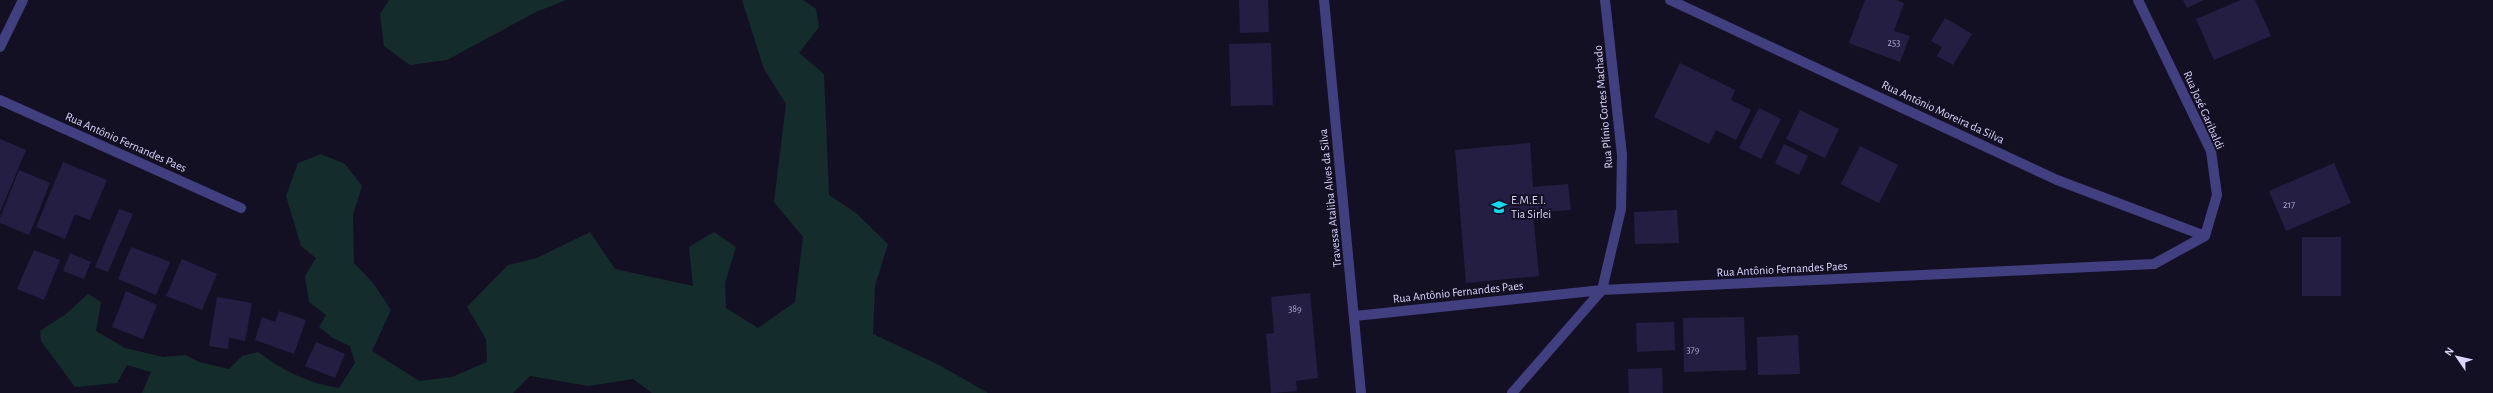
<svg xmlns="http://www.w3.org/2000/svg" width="2493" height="393" font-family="'Alegreya Sans',sans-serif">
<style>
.green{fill:#142d2c}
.building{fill:#251e43}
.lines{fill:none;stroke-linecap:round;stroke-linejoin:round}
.minor{stroke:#413f7f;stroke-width:10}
.labels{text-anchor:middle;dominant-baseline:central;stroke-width:4;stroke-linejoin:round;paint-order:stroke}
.number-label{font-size:10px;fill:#ada9ce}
.street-label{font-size:12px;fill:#dad7fc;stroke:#141024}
.poi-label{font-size:12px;fill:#dad7fc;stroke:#141024;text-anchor:start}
</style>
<rect width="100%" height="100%" fill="#141024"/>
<!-- green -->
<path class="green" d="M389 0H566L536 12 447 60 410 65 384 46 380 14Z
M742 0H803L816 9 819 27 799 53 824 74 829 195 856 213 888 244 875 286 873 334 939 365 988 393H652L633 379 588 386 530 376 513 393H142L151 372 127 365 117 383 75 387 41 341 40 331 66 314 88 294 101 302 96 331 125 348 163 357 185 355 199 362 229 369 242 356 258 352C282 370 309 384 339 388L355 363 350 346 333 338 319 327 326 315 309 302 305 276 316 258 301 246 286 196 298 163 321 154 345 164 362 186 353 215 354 263 373 283 391 310 372 351 419 381 452 377 487 362 486 339 467 307 508 265 537 258 590 232 615 269 693 286 689 247 714 232 736 247 725 283 726 308 758 328 795 302 803 237 774 202 786 104 764 69Z"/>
<!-- building -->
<path class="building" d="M1239 0H1268L1269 32 1240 33Z
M1865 0H1896L1904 3 1894 31 1910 36 1900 62 1849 43Z
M2183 0H2204L2187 8Z
M2241 0H2255L2271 36 2214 60 2196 19Z
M1945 18 1972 34 1953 65 1937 56 1942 47 1931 41Z
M1271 43 1273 105 1231 106 1229 44Z
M1680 63 1735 90 1731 100 1751 110 1736 140 1716 130 1709 144 1654 117Z
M1759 108 1781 119 1761 159 1739 148Z
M1800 110 1839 129 1825 158 1786 139Z
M0 139 26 150 0 212Z
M1530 143 1533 187 1568 184 1571 210 1533 213 1539 276 1466 283 1455 150Z
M1784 144 1808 156 1799 175 1775 163Z
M1860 146 1898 165 1879 203 1841 184Z
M63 162 107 180 90 220 75 214 65 239 36 227Z
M2334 163 2351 203 2286 231 2269 191Z
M19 170 50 183 29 235 0 223V218Z
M119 209 133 214 108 272 95 267Z
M1677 210 1679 243 1635 244 1634 212Z
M2302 237H2341V296H2302Z
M131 247 170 262 156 295 118 279Z
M34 250 60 260 44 300 17 289Z
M70 253 91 262 84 279 63 271Z
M182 259 217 274 202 310 166 296Z
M126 291 157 305 143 339 112 327Z
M1310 293 1318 378 1296 381 1297 391 1271 393 1266 334 1274 333 1271 297Z
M217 297 252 303 245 341 229 338 228 349 209 346Z
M279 311 306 320 294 354 255 340 262 317 275 322Z
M1744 317 1746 370 1684 372 1683 318Z
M1674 322 1675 350 1637 352 1636 323Z
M1798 335 1800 374 1758 375 1757 337Z
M316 342 345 354 335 378 305 366Z
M1662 368 1663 393H1629L1628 369Z"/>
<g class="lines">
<!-- minor -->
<path class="minor" d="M1324 0 1361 393
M1670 0 2057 180 2205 236
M2138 0 2211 151 2217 195 2205 236
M0 47 23 0
M0 100 241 208
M1355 316 1602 290 2154 264 2205 236
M1512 393 1602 290 1621 209 1622 155 1605 0"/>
</g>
<!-- icons -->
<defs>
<symbol id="school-bare" viewBox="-9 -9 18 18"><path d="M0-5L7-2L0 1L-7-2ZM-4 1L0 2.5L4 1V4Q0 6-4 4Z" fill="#13d9ec" stroke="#141024" stroke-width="2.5" paint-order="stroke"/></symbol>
</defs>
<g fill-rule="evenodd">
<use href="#school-bare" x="1488" y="196" width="22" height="22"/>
</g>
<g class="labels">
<!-- number labels -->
<g class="number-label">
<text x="1894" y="43">253</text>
<text x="2289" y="205">217</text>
<text x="1295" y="309">389</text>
<text x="1693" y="350">379</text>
</g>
<!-- street labels -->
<g class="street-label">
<text transform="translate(1603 107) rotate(-95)">Rua Plínio Cortes Machado</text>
<text transform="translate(2204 110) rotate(66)">Rua José Garibaldi</text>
<text transform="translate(1943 112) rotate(25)">Rua Antônio Moreira da Silva</text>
<text transform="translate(126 142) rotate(24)">Rua Antônio Fernandes Paes</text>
<text transform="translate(1330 198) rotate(-96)">Travessa Ataliba Alves da Silva</text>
<text transform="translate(1782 269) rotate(-3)">Rua Antônio Fernandes Paes</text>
<text transform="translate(1458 292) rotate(-6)">Rua Antônio Fernandes Paes</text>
</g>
<!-- poi labels -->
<g class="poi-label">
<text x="1511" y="200">E.M.E.I.<tspan x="1511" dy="14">Tia Sirlei</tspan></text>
</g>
</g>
<!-- north arrow -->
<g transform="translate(2457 357) rotate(304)" stroke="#141024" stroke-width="3" paint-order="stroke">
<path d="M0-3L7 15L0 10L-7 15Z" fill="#dad7fc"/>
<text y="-6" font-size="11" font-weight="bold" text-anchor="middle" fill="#dad7fc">N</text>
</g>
</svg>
